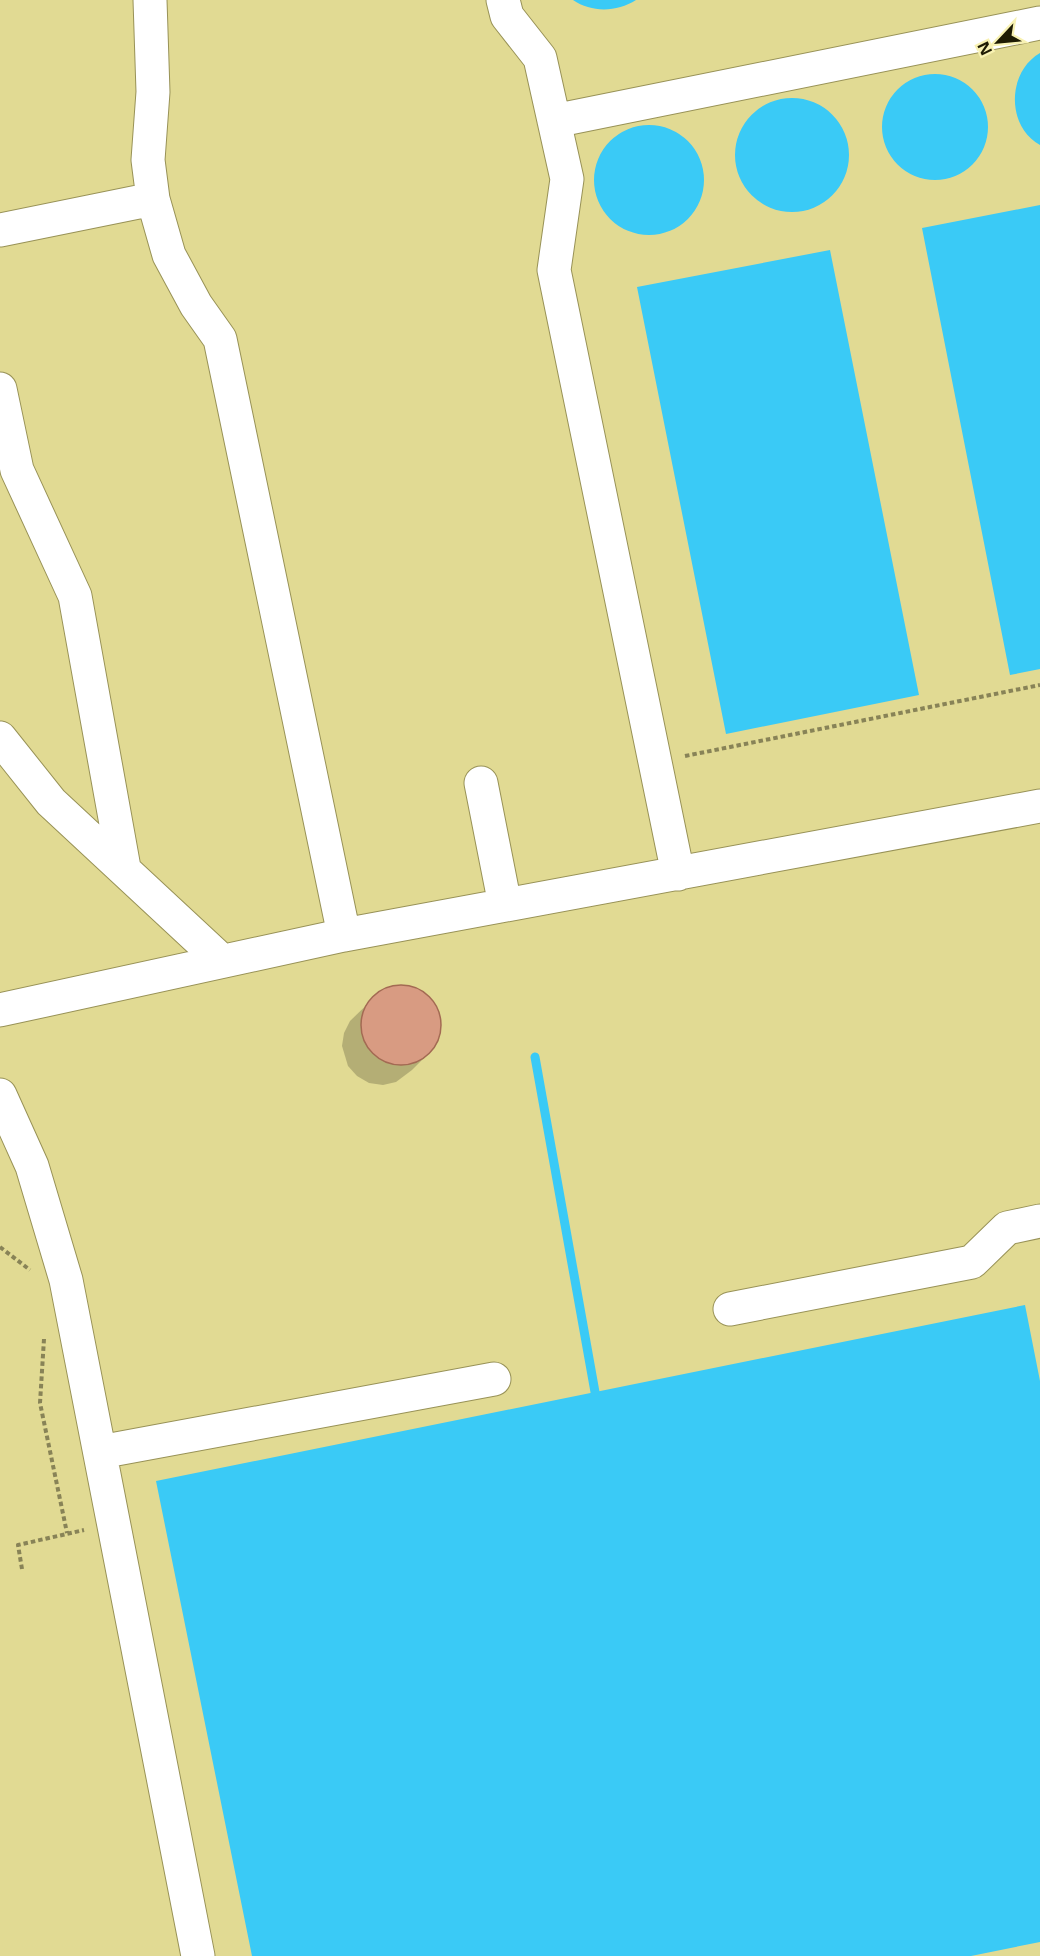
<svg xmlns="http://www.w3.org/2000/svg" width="1040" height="1956" font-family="'Open Sans',sans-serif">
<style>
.built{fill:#e1da93}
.water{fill:#3acaf6}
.shadow{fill:#0003}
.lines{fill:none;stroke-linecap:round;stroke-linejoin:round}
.stream{stroke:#3acaf6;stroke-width:9}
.building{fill:#d89b82;stroke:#a36a53;stroke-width:1.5}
.minor-casing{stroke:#989257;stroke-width:35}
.path{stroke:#888357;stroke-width:4;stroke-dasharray:4.5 3;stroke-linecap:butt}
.minor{stroke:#fff;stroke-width:33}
</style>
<rect width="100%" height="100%" fill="#ebe5a6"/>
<!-- built -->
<path class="built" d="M0 0H1040V1956H0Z"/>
<!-- water -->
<path class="water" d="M573 0H636C617 12 592 13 573 0Z
M1040 53V145C1006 126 1007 72 1040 53Z
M882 127a53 53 0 1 1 106 0a53 53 0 1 1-106 0Z
M735 155a57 57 0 1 1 114 0a57 57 0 1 1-114 0Z
M594 180a55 55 0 1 1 110 0a55 55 0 1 1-110 0Z
M1040 205V669L1010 675 922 228Z
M830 250 919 695 726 734 637 287Z
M1025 1305 1040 1381V1942L971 1956H252L156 1481Z"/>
<!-- shadow -->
<path class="shadow" d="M406 986 419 990 430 998 438 1012 440 1025 438 1038 432 1050 412 1070 396 1082 383 1085 369 1083 357 1076 348 1066 342 1046 344 1033 350 1021 380 992 392 987Z"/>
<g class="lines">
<!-- stream -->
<path class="stream" d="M535 1057 595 1392"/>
</g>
<!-- building -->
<path class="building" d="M361 1025a40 40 0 1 1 80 0a40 40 0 1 1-80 0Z"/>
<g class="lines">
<defs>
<path id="minor" d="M150 0 153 92 148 160 153 199 169 255 196 305 220 339 344 935
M503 0 507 16 540 58 567 179 554 270 678 874
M554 121 1040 23
M0 230 153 199
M0 389 17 470 75 596 124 868
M0 738 51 802 222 961
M481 783 505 905
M0 1010 344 935 1040 806
M0 1095 32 1166 66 1280 198 1956
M730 1309 972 1262 1007 1228 1040 1221
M100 1452 494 1379"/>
</defs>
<!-- minor casing -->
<use href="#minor" class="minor-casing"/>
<!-- path -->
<path class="path" d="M685 756 1040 685
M0 1247 30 1270
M44 1339 40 1403 67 1533
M22 1569 18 1545 84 1530"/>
<!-- minor -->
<use href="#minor" class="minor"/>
</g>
<!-- north arrow -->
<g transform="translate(998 42) rotate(244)" stroke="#f8f2b3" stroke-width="4.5" paint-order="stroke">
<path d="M0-4.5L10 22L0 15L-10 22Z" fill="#1e1b03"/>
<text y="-9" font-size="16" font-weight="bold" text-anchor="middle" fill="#1e1b03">N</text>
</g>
</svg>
